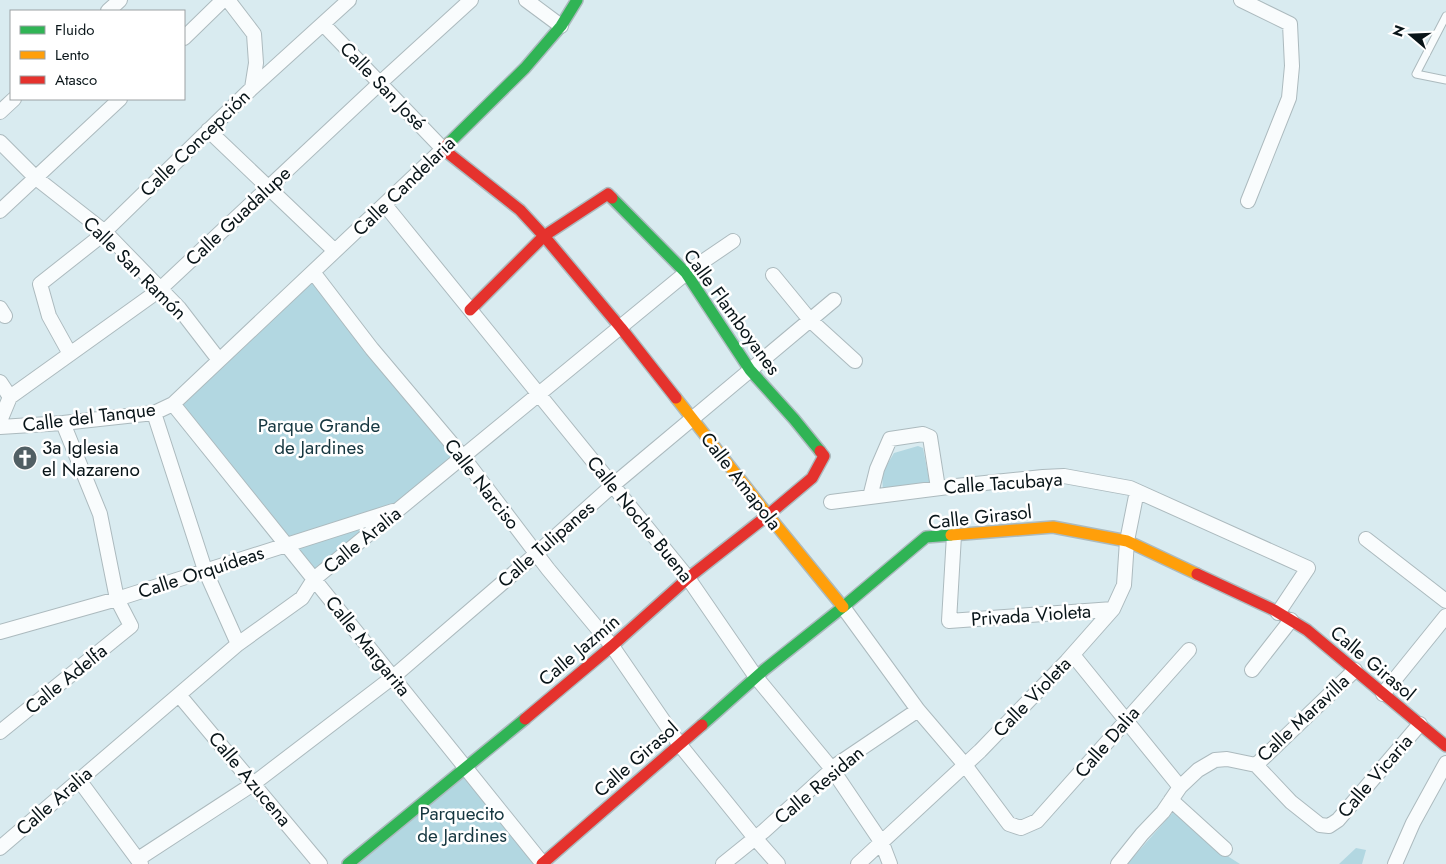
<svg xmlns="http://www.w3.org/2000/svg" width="1446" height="864" font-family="Jost,sans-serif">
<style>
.green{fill:#b2d7e1}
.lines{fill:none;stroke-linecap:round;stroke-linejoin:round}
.lane-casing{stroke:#acbabe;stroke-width:9}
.street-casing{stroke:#acbabe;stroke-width:16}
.fast-casing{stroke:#acbabe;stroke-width:14}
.slow-casing{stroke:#acbabe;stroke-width:14}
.jam-casing{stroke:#acbabe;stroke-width:14}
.lane{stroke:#f9fcfd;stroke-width:7}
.street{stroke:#f9fcfd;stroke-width:14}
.fast{stroke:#30b455;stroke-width:11}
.slow{stroke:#ff9f0a;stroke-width:11}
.jam{stroke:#e5322d;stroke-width:11}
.labels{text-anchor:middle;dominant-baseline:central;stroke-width:5;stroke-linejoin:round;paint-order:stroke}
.street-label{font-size:19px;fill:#081418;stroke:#fff}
.park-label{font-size:19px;fill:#163740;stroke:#fff}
.poi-label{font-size:19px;fill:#081418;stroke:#fff;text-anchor:start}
</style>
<rect width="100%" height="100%" fill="#d9ebf0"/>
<!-- green -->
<path class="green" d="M313 272 463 457 314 579 173 404Z
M918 446 923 448 930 484 883 493 882 473 894 453Z
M466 768 542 864H355Z
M1176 809 1229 857 1240 864H1127Z
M1356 848 1366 850 1362 864H1339Z"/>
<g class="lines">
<defs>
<path id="lane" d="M1446 16 1416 74 1446 80"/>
<path id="street" d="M228 0 254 34 256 63 252 88
M526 0 561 26
M1241 0 1290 24 1292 66 1289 98 1248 201
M108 11 120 0
M184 38 223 0
M0 112 14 99
M208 130 335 251
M0 142 36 178 105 232 179 308 219 360
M385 205 688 578 756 677 832 769 882 843 890 864
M0 211 120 99
M313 272 372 349 463 457 548 569 612 646 680 745 755 838 778 864
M773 275 810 320 855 361
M0 308 5 316
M70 354 49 316 40 284 97 239 252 88 349 0
M0 382 10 397
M173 404 543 864
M154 413 205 570 238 644
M0 421 10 397 158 291 380 83 471 0
M0 427 63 423 154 413 173 404 443 149 323 24
M870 497 877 469 890 439 923 434 930 437 938 488
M831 502 956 486 1043 477 1064 476 1130 488 1308 568 1278 613
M954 535 949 621 1113 609
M1366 539 1446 601
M843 607 918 710 965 765 1009 824 1021 828 1037 821 1189 650
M0 632 117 599 393 511
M1073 655 1180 787
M1252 670 1291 620
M1383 694 1446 616
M179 695 320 864
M0 732 131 626 117 599 100 514 63 423
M1256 765 1291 802 1320 825 1329 826 1338 820 1420 724
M79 780 141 864
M1171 800 1225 849
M0 848 238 644 302 598 314 579 686 273 733 241
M138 859 253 784 393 677 536 554 613 485 834 300
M723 864 764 831 838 764 918 710
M858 864 980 751 1067 661 1113 609 1124 585 1127 541 1137 491
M1118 864 1142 834 1163 812 1180 787 1198 770 1215 760 1227 759 1256 765 1355 670
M1395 864 1413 823 1446 763"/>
<path id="fast" d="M449 143 525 68 561 26 577 0
M612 198 686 273 750 370 794 419 820 451
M702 725 764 670 843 607 926 537 951 535
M348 864 525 719"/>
<path id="slow" d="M676 398 768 515 843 607
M951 535 1053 527 1127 541 1197 574"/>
<path id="jam" d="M449 143 443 149 520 210 544 236 621 328 676 398
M470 310 544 236 608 194 612 198
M1197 574 1274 610 1307 630 1446 746
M525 719 612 646 688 578 768 515 812 478 824 456 820 451
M542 864 702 725"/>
</defs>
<!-- lane casing -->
<use href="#lane" class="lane-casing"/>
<!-- street casing -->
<use href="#street" class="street-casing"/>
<!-- fast casing -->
<use href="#fast" class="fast-casing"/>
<!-- slow casing -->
<use href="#slow" class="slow-casing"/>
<!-- jam casing -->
<use href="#jam" class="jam-casing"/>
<!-- lane -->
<use href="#lane" class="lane"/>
<!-- street -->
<use href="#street" class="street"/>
<!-- fast -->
<use href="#fast" class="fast"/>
<!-- slow -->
<use href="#slow" class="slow"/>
<!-- jam -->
<use href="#jam" class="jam"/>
</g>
<!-- icons -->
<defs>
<symbol id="church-disc" viewBox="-11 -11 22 22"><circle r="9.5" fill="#515f64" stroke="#fff"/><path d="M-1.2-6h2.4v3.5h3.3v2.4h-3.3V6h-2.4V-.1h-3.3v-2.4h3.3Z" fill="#fff"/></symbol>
</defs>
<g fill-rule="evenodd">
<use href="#church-disc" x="11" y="444" width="28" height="28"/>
</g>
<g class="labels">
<!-- street labels -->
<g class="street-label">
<text transform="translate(383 86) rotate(46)">Calle San José</text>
<text transform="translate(195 143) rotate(-44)">Calle Concepción</text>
<text transform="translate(404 186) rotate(-44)">Calle Candelaria</text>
<text transform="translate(238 216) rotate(-43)">Calle Guadalupe</text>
<text transform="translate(135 268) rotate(45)">Calle San Ramón</text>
<text transform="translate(732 312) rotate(54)">Calle Flamboyanes</text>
<text transform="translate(89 417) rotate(-7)">Calle del Tanque</text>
<text transform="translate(741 481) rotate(52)">Calle Amapola</text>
<text transform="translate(1003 483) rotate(-4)">Calle Tacubaya</text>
<text transform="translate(482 484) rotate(52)">Calle Narciso</text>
<text transform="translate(980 517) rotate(-6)">Calle Girasol</text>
<text transform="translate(640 519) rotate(51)">Calle Noche Buena</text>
<text transform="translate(362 540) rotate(-39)">Calle Aralia</text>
<text transform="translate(546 544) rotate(-41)">Calle Tulipanes</text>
<text transform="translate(201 572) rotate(-18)">Calle Orquídeas</text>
<text transform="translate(1031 615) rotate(-4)">Privada Violeta</text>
<text transform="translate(368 646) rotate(51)">Calle Margarita</text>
<text transform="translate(579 650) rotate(-40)">Calle Jazmín</text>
<text transform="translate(1373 663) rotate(40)">Calle Girasol</text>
<text transform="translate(66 679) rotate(-39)">Calle Adelfa</text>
<text transform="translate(1032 697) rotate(-46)">Calle Violeta</text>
<text transform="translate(1303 718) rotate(-43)">Calle Maravilla</text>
<text transform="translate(1107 742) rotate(-49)">Calle Dalia</text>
<text transform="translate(636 759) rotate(-41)">Calle Girasol</text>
<text transform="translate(1375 776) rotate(-49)">Calle Vicaria</text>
<text transform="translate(250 779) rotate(50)">Calle Azucena</text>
<text transform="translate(819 785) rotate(-40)">Calle Residan</text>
<text transform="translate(54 801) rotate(-41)">Calle Aralia</text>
</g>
<!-- park labels -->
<g class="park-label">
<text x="319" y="425">Parque Grande<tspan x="319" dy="22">de Jardines</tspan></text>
<text x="462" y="813">Parquecito<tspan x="462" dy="22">de Jardines</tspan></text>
</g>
<!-- poi labels -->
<g class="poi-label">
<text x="42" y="447">3a Iglesia<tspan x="42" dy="22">el Nazareno</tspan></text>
</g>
</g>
<!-- legend -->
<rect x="10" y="10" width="175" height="90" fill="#ffffff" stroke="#9ca1a3"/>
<rect x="20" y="26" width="25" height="8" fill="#30b455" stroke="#9ca1a3"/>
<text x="55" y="35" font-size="15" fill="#081418">Fluido</text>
<rect x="20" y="51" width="25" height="8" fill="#ff9f0a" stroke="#9ca1a3"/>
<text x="55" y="60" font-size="15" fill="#081418">Lento</text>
<rect x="20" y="76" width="25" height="8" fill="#e5322d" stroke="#9ca1a3"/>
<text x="55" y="85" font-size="15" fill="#081418">Atasco</text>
<!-- north arrow -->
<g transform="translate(1411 35) rotate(289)" stroke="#ffffff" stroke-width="4" paint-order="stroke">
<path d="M0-4L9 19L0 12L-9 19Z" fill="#081418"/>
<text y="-8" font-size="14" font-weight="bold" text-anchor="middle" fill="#081418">N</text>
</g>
</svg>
